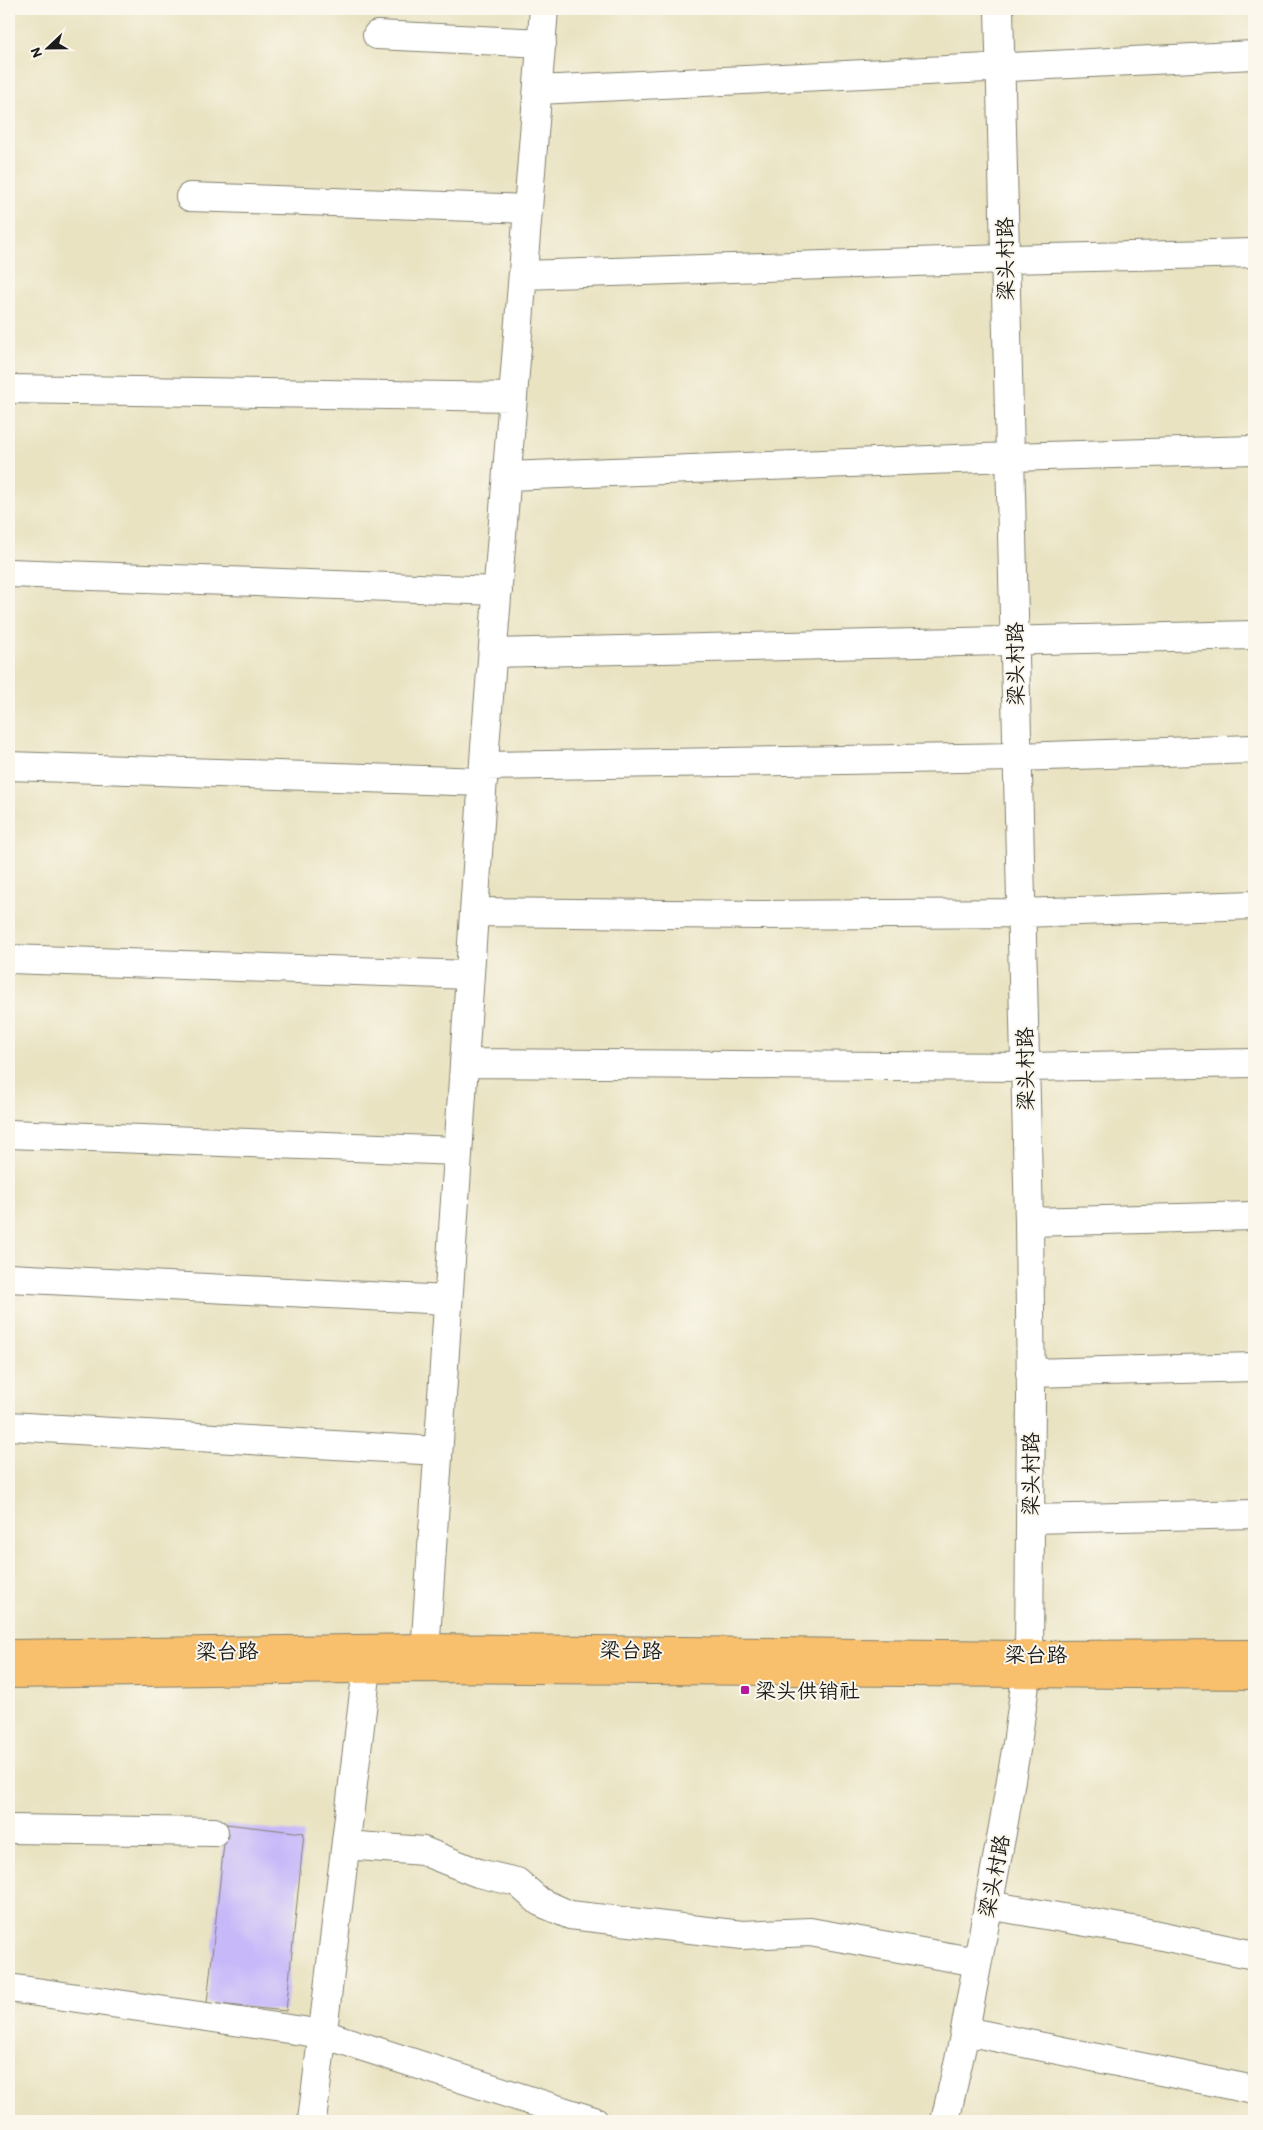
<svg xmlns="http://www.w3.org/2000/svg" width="1263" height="2130" font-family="Itim,'LXGW WenKai TC',sans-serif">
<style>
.building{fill:#c7b9f9}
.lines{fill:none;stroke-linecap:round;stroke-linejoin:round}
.minor-casing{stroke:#82806f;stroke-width:30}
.major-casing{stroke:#82806f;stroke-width:30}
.minor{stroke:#fff;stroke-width:28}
.major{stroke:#f8bf6c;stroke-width:28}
.poi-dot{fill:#b5179e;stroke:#fbf7ec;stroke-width:2}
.labels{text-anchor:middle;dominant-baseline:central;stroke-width:4;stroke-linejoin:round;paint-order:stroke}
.street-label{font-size:21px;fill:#1c1c1c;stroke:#fbf7ec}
.poi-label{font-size:21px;fill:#1c1c1c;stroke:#fbf7ec;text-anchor:start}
</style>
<rect width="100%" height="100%" fill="#fbf7ec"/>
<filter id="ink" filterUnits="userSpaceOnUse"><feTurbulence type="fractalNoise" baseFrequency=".02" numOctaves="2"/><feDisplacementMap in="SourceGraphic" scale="10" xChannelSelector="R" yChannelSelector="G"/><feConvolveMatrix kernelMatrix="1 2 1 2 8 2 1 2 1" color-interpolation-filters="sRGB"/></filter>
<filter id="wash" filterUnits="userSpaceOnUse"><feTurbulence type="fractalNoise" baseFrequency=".0096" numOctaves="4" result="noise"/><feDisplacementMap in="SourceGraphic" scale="20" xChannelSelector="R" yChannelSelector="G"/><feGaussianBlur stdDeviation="1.12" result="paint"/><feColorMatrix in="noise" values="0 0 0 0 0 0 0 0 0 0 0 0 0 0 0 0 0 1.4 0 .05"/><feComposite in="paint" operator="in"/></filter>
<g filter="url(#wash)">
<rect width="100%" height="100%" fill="#e9e3c2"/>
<g id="blocks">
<!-- building -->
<path class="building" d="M226 1824 304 1833 286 2011 207 2003Z"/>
</g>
</g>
<g filter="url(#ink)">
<use href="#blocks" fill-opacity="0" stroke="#82806f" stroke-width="1"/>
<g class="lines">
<defs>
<path id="minor" d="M377 35 542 43
M538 90 1254 55
M190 197 528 209
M523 275 1005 259 1254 253
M9 389 513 397
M507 476 1010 457 1254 450
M9 573 498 591
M493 653 1254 635
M9 766 483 782
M484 766 1017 757 1254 749
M474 912 760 915 1021 913 1254 905
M9 959 470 975
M464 1063 1025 1067 1254 1063
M9 1134 458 1151
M1029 1222 1254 1216
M9 1278 448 1300
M1030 1373 1254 1367
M9 1426 438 1451
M1030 1519 1254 1514
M424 1668 485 747 544 9
M9 1829 214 1832
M346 1845 423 1851 478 1873 517 1882 540 1902 570 1915 742 1935 810 1932 977 1962
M988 1905 1138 1931 1254 1955
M9 1988 323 2034 594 2121
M965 2031 1254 2090
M312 2121 367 1668V1649
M945 2121 962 2046 1003 1827 1017 1744 1029 1655 1031 1398 1029 1222 999 9"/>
<path id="major" d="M9 1654 425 1648 1029 1655 1254 1654
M9 1674 424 1668 1254 1675"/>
</defs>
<!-- minor casing -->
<use href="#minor" class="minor-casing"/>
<!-- major casing -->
<use href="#major" class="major-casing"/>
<!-- minor -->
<use href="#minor" class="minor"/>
<!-- major -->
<use href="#major" class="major"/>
</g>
</g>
<!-- markers -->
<rect class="poi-dot" x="740" y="1685" width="10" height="10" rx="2.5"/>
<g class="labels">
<!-- street labels -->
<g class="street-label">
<text transform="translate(1005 259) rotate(-91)">梁头村路</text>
<text transform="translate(1015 664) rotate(-91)">梁头村路</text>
<text transform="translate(1025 1069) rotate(-91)">梁头村路</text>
<text transform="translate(1030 1474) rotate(-90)">梁头村路</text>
<text transform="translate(631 1650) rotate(1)">梁台路</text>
<text transform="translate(227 1651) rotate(-1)">梁台路</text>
<text x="1036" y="1654">梁台路</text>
<text transform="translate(994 1876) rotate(-79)">梁头村路</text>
</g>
<!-- poi labels -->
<g class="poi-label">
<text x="755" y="1690">梁头供销社</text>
</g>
</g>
<!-- margin -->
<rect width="1263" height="2130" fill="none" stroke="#fbf7ec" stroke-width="30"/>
<!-- north arrow -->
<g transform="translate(48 48) rotate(248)" stroke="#fbf7ec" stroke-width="4" paint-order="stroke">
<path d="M0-4L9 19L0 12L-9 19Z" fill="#1c1c1c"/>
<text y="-8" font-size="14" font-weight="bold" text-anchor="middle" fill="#1c1c1c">N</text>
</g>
</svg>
